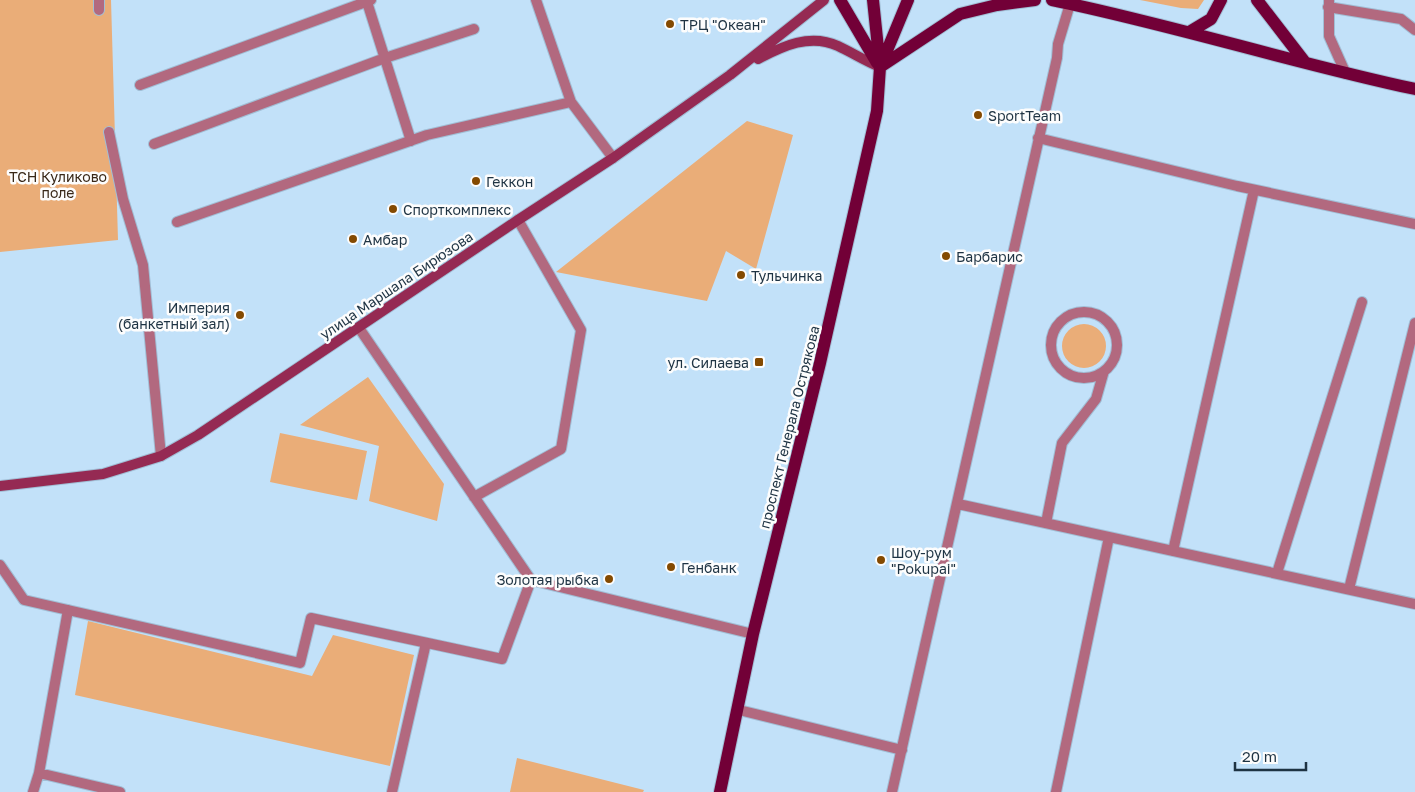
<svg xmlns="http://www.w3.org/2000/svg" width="1415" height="792" font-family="'Golos Text',sans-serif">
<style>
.green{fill:#eaad78}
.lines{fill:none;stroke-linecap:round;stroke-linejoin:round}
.lane-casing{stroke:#a1bed5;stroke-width:12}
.street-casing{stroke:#a1bed5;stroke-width:12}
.secondary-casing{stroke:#a1bed5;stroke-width:12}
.primary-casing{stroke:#a1bed5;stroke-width:14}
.lane{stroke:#b2697f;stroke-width:10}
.street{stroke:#b2697f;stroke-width:10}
.secondary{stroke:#952a53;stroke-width:10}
.primary{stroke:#720037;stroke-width:12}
.poi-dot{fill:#844a01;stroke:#fdfdfd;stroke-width:2}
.labels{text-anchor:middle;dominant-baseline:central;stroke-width:5;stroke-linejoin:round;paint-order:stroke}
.poi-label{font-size:14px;fill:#1e3343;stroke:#fdfdfd;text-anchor:start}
.park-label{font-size:14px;fill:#392818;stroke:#fdfdfd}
.street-label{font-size:14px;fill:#1e3343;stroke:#fdfdfd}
</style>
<rect width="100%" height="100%" fill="#c2e1f9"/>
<!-- green -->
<path class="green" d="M0 0H111L118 240 0 252Z
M1140 0H1204L1198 9 1181 8Z
M747 121 793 135 756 269 726 251 707 301 556 272Z
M1062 346a22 22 0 1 1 44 0a22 22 0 1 1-44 0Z
M368 377 444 484 437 521 369 501 379 446 300 425Z
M280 433 367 451 357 500 270 482Z
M88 621 312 676 333 635 414 655 390 766 75 695Z
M517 758 644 790 643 792H510Z"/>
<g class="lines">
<defs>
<path id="lane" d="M99 0V10
M536 0 571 102
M367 2 411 141
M1328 7 1401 19 1415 30
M140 85 371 0
M109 132 123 199 143 265 161 456
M1038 138 1237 186 1415 224
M154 144 385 58 474 29
M177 222 427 135 571 102 613 158
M1051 345a33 33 0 1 1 66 0a33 33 0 1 1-66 0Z
M359 328 531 580 753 634
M474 497 561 449 581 330 518 220
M958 504 1415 604
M1046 523 1062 443 1096 399 1104 371
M1173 551 1254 190
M0 565 24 600 300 663 311 618 502 659 531 580
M1277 573 1362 302
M1349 589 1415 323
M739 710 902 750
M39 773 68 610
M33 792 39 773 120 792
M392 792 426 643
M892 792 1057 58 1058 44 1070 4
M1056 792 1109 537"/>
<path id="street" d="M1329 0V36L1346 74"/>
<path id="secondary" d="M758 59C783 46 810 33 838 46 853 53 865 61 880 67
M0 486 103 474 161 456 198 435 518 220 613 158 730 75 824 0"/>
<path id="primary" d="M840 0 877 63
M1052 0C1174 25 1293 63 1415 89
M1257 0 1304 61
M1191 31 1211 19 1221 0
M881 65 908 0
M880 67 960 14 997 5 1035 0
M720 792 753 634 820 363 877 111 880 67 873 0"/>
</defs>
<!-- lane casing -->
<use href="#lane" class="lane-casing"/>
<!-- street casing -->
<use href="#street" class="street-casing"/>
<!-- secondary casing -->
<use href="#secondary" class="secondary-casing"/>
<!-- primary casing -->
<use href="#primary" class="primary-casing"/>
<!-- lane -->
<use href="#lane" class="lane"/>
<!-- street -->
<use href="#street" class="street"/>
<!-- secondary -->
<use href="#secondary" class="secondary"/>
<!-- primary -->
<use href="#primary" class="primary"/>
</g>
<!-- markers -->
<g class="poi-dot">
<circle cx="670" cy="24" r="5"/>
<circle cx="978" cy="115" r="5"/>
<circle cx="476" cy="181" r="5"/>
<circle cx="393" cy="209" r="5"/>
<circle cx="353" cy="239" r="5"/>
<circle cx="946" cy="256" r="5"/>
<circle cx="741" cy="275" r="5"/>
<circle cx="240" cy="315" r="5"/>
<rect x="754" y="357" width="10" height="10" rx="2.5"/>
<circle cx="881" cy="560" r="5"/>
<circle cx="671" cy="567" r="5"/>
<circle cx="609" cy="579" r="5"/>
</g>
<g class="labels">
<!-- poi labels -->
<g class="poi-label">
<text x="680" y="24">ТРЦ "Океан"</text>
<text x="988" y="115">SportTeam</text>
<text x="486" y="181">Геккон</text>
<text x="403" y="209">Спорткомплекс</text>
<text x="363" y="239">Амбар</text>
<text x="956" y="256">Барбарис</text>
<text x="751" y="275">Тульчинка</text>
<text x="230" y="307" text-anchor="end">Империя<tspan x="230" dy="16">(банкетный зал)</tspan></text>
<text x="749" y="362" text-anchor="end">ул. Силаева</text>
<text x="891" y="552">Шоу-рум<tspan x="891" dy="16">"Pokupai"</tspan></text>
<text x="681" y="567">Генбанк</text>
<text x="599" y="579" text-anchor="end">Золотая рыбка</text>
</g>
<!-- park labels -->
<g class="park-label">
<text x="58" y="176">ТСН Куликово<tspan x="58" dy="16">поле</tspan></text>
</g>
<!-- street labels -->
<g class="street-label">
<text transform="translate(396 285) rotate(-34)">улица Маршала Бирюзова</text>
<text transform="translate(789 427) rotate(-76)">проспект Генерала Острякова</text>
</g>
</g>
<!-- scale -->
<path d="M1235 762v8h71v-8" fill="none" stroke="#1e3343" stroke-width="2.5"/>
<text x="1242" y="762" font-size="15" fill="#1e3343" stroke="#fdfdfd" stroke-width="4" paint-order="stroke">20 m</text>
</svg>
